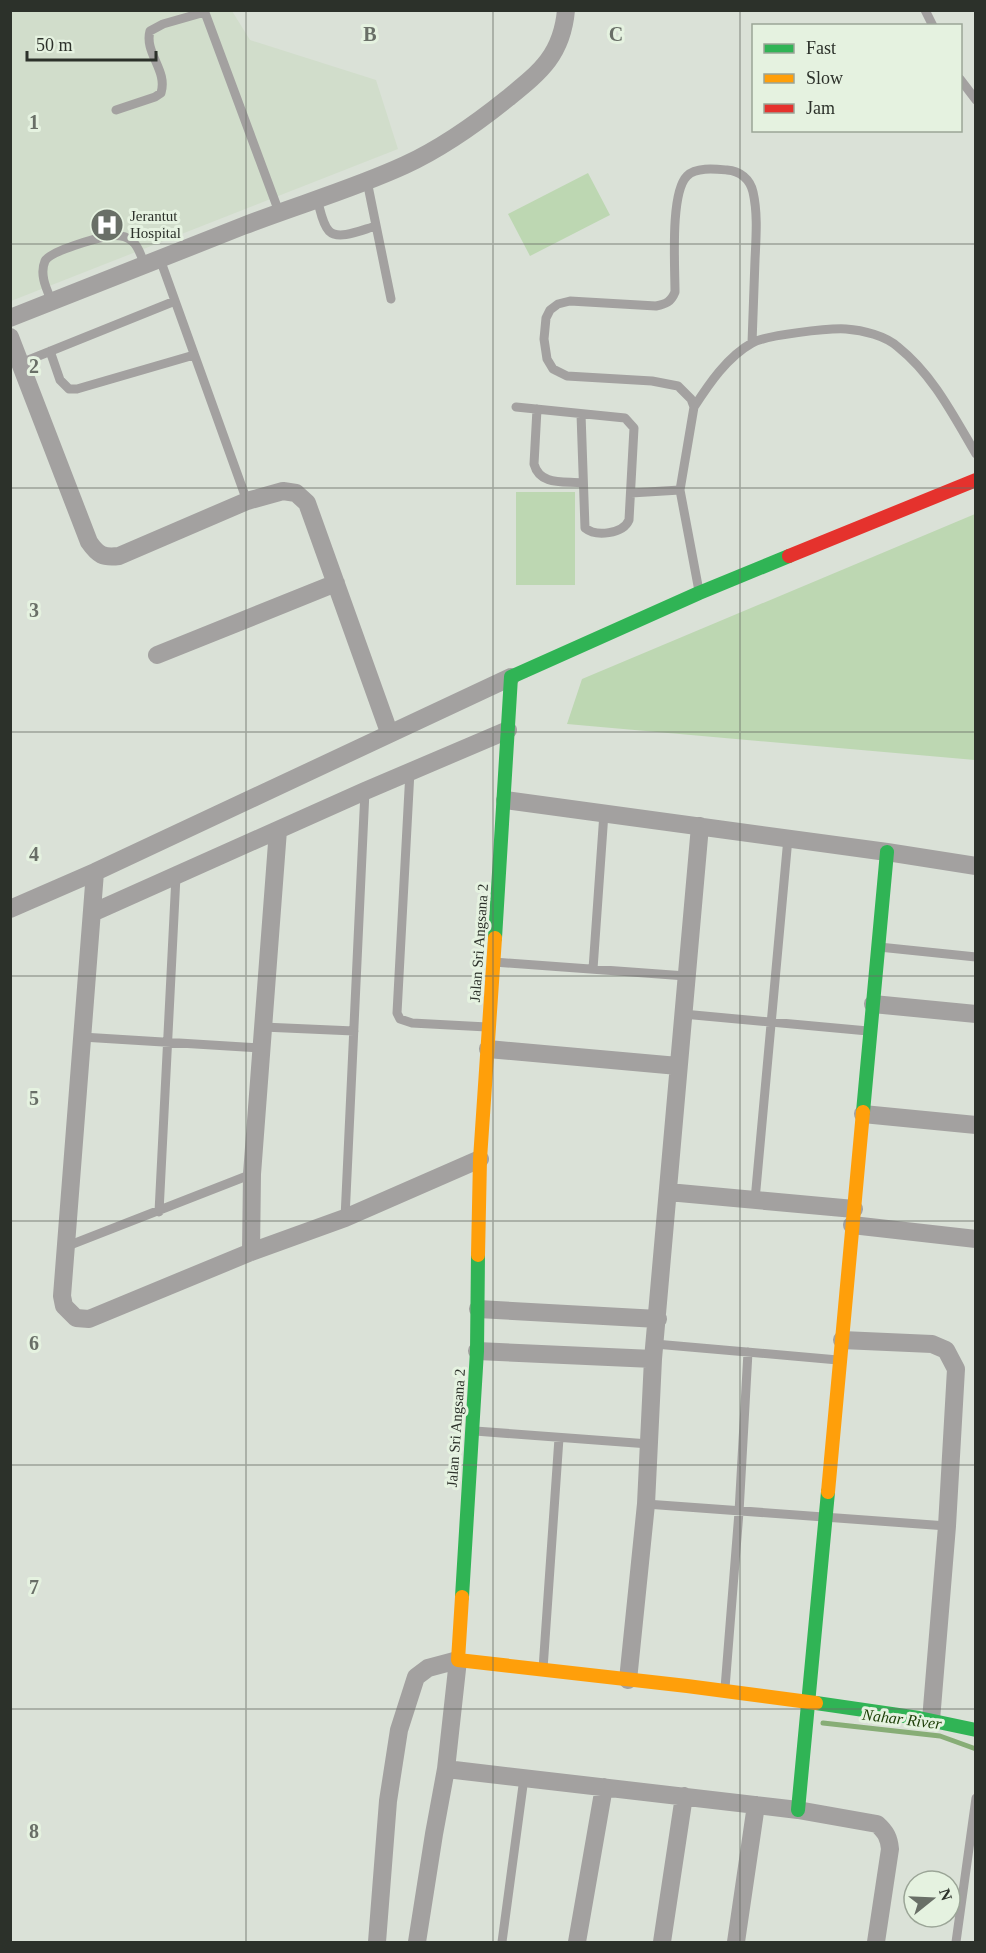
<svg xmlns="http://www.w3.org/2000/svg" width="986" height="1953" font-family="'Times New Roman',serif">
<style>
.built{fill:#d1ddcb}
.green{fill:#bdd7b2}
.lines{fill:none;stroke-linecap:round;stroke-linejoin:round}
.stream{stroke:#87ad76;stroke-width:5}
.lane{stroke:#a3a1a0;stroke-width:9}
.street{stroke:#a3a1a0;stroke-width:18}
.fast{stroke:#30b455;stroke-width:14}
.slow{stroke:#ff9f0a;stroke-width:14}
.jam{stroke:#e5322d;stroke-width:14}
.grid{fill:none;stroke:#696f67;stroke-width:1.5;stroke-opacity:0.55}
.labels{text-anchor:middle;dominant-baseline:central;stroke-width:6;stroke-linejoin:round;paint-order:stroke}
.poi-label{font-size:15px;fill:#2c312a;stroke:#e5f2e0;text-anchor:start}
.street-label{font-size:15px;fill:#2c312a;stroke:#e5f2e0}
.water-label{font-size:16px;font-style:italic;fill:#1b3d06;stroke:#e5f2e0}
.grid-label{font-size:20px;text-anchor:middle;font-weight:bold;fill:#696f67;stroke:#e5f2e0;stroke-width:6;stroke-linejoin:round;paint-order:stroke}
</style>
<rect width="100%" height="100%" fill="#dae1d7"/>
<!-- built -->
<path class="built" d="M11 11H232L250 40 376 80 398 149 11 301Z"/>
<!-- green -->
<path class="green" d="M588 173 610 215 530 256 508 214Z
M516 492H575V585H516Z
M975 514V760L567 724 582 679Z"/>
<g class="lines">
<!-- stream -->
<path class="stream" d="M823 1723 940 1736 976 1749"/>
<!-- lane -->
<path class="lane" d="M204 10 279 212
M925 10 933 26
M960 79 976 100
M116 110 155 97 161 93C168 70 144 53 150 31L163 24 205 12
M367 181 391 299
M317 199C320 208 322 224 329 231 339 241 364 229 376 226
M160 259 247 501
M52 302C47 290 39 275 45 261 50 251 97 238 109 236 117 235 126 236 132 241 139 246 141 257 145 265
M50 351 60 380 69 389H77L194 355
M21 363 175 301
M516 407 625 418 634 428 629 520C623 534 596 537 585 528L581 414
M694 407C709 384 727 357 752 343 766 335 829 328 846 329 863 330 886 336 898 347 933 375 953 415 976 454
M537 409 534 464C540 486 564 481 582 483
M631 493 680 490
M699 591 680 490 694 407 691 399 678 386 652 381 567 376 553 369 547 359 544 339 546 318 550 310 558 304 570 301 656 306C666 304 671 302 675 292 675 266 670 193 687 176 696 167 715 169 727 170 740 171 750 179 753 192 758 214 756 238 755 260 754 288 753 315 752 343
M410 771 397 1013 400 1019 412 1023 487 1027
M879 947 976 957
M494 962 686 976
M593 969 604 813
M683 1014 868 1031
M263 1027 354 1031
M82 1037 261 1048
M755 1200 788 838
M159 1212 176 876
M345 1218 365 791
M65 1247 252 1174
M655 1344 838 1360
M475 1431 649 1444
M646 1504 947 1526
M543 1669 559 1438
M725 1688 739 1512 748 1352
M502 1942 524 1778
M956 1942 976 1798"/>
<!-- street -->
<path class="street" d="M10 318C88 287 166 257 243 226 297 205 353 189 405 165 442 148 477 123 508 98 540 72 562 55 566 10
M10 337 89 542C98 555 103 558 119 556L247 501 283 491 296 493 307 503 389 732
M157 655 336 583
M505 800 887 852 976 866
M95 872 62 1296 64 1306 76 1318 89 1319 251 1252 345 1218 480 1159
M10 909 95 872 511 677
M92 913 365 791 508 730
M873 1004 976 1014
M488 1049 678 1066
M863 1114 976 1125
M668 1192 854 1209
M852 1225 976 1239
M251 1252 252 1174 278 830
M478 1309 658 1319
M842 1340 932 1344 946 1350 956 1369 947 1526 931 1720
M477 1351 653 1359
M628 1680 646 1504 653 1359 700 826
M446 1769 798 1810 877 1824C886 1832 889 1838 890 1849L876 1942
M377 1942 388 1801 399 1730 416 1677 428 1668 458 1660 446 1769 434 1834 417 1942
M577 1942 604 1787
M662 1942 684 1796
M736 1942 756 1805"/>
<!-- fast -->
<path class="fast" d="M495 938 511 677 699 593 789 556
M863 1112 887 852
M462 1597 477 1351 478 1255
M816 1703 919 1718 976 1730
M798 1810 828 1492"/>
<!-- slow -->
<path class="slow" d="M478 1255 480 1159 495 938
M828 1492 863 1112
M462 1597 458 1660 687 1686 816 1703"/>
<!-- jam -->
<path class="jam" d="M789 556 976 480"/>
</g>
<!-- grid -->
<path class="grid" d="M246 10V1942M493 10V1942M740 10V1942M10 244H976M10 488H976M10 732H976M10 976H976M10 1221H976M10 1465H976M10 1709H976"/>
<!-- icons -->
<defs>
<symbol id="hospital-disc" viewBox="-11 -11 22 22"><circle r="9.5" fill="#696f67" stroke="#e5f2e0"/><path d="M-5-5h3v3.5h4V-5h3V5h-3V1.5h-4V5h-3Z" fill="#fff"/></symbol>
</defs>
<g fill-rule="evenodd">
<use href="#hospital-disc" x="88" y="206" width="38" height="38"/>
</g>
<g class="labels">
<!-- poi labels -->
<g class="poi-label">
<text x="130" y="216">Jerantut<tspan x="130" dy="17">Hospital</tspan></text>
</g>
<!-- street labels -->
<g class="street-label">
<text transform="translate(479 943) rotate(-86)">Jalan Sri Angsana 2</text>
<text transform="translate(456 1428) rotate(-86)">Jalan Sri Angsana 2</text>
</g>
<!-- water labels -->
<g class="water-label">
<text transform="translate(902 1719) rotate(7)">Nahar River</text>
</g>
</g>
<g class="grid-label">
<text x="370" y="41">B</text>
<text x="616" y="41">C</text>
<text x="34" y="129">1</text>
<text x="34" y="373">2</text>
<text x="34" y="617">3</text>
<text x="34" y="861">4</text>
<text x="34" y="1105">5</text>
<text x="34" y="1350">6</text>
<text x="34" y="1594">7</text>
<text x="34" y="1838">8</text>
</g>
<!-- border -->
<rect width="986" height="1953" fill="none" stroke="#2c312a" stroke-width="24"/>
<!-- legend -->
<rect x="752" y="24" width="210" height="108" fill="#e5f2e0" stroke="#9ba597" stroke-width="1.5"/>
<rect x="764" y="44" width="30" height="9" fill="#30b455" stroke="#9ba597" stroke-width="1.5"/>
<text x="806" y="54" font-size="18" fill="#2c312a">Fast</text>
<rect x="764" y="74" width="30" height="9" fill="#ff9f0a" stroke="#9ba597" stroke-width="1.5"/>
<text x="806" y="84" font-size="18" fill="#2c312a">Slow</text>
<rect x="764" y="104" width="30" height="9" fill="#e5322d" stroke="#9ba597" stroke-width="1.5"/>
<text x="806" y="114" font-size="18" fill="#2c312a">Jam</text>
<!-- north arrow -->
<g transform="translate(932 1899) rotate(72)"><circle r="28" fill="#e5f2e0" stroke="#9ba597" stroke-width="1.5"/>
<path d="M0-4.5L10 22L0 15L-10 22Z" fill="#696f67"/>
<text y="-9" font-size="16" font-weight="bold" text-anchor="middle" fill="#2c312a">N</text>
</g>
<!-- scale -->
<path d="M27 51v9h129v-9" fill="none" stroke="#2c312a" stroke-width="3"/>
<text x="36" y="51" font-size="18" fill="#2c312a" stroke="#e5f2e0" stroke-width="4.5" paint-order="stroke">50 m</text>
</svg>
